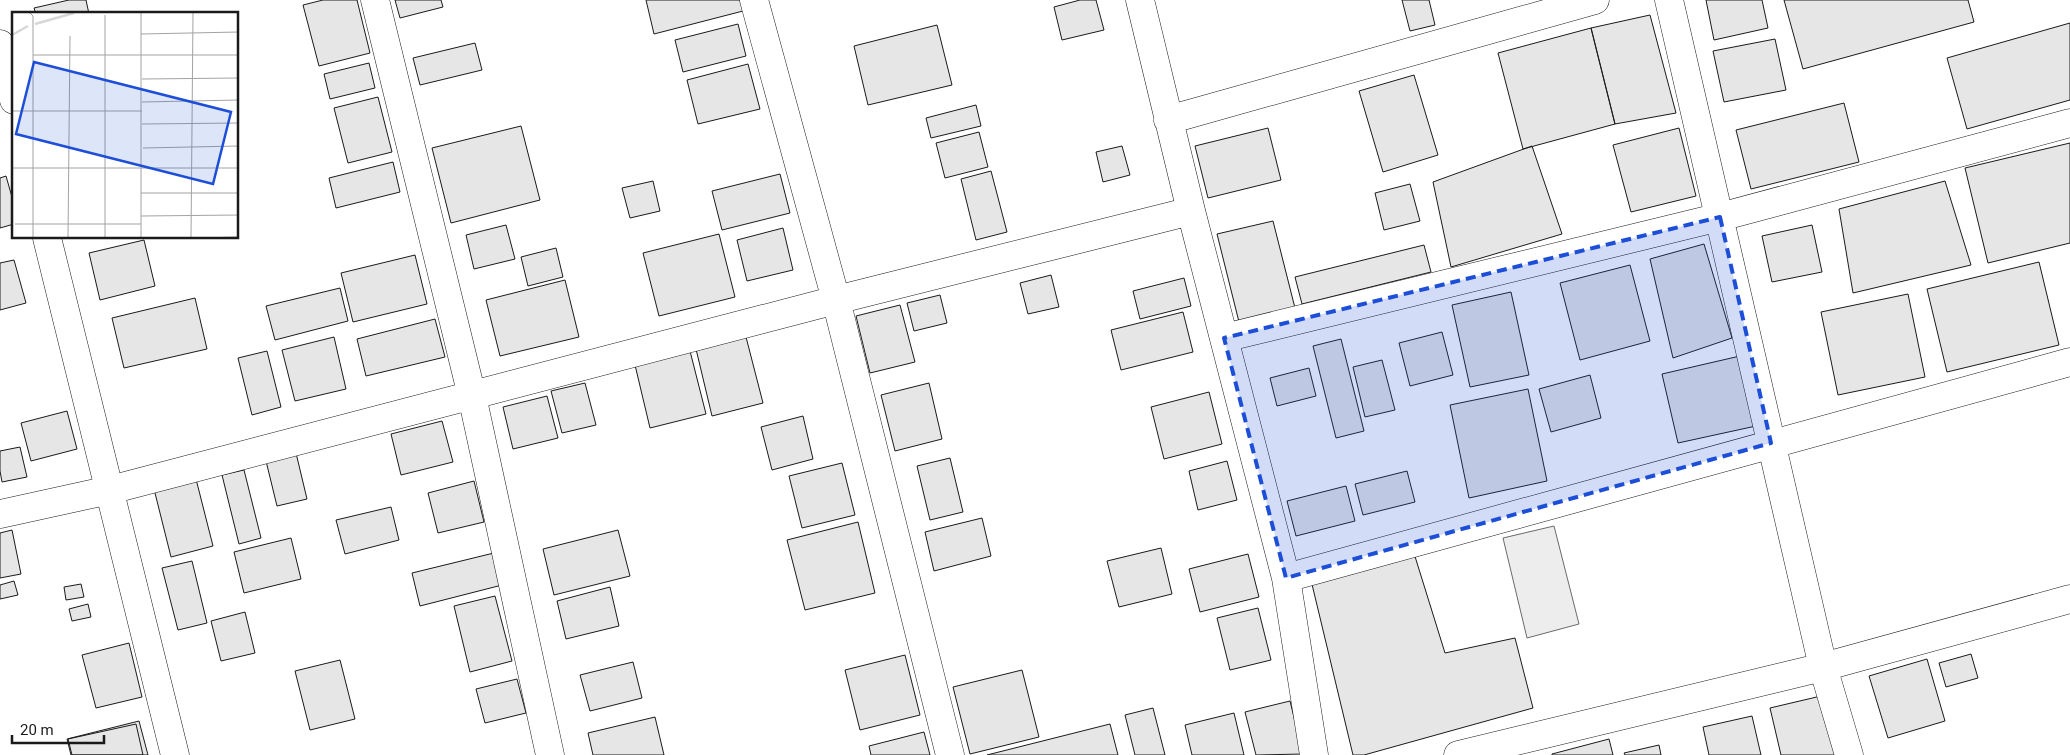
<svg xmlns="http://www.w3.org/2000/svg" width="2070" height="755" font-family="Roboto,sans-serif">
<style>
.built{fill:#ededed;stroke:#6a6a6a}
.building{fill:#e6e6e6;stroke:#1a1a1a}
.lines{fill:none;stroke-linecap:round;stroke-linejoin:round}
.minor-casing{stroke:#1a1a1a;stroke-width:29}
.minor{stroke:#fff;stroke-width:28}
.marked{fill:#1d4ed8;fill-opacity:0.2;stroke:#1d4ed8;stroke-width:4;stroke-dasharray:10 6;stroke-linejoin:round}
.inset-river{fill:none;stroke:#d7d7d7;stroke-width:2.5}
.inset-road{fill:none;stroke:#a3a3a3;stroke-width:1}
.view{fill:#1d4ed8;fill-opacity:0.15;stroke:#1d4ed8;stroke-width:2.5}
.inset-edge{fill:none;stroke:#1a1a1a;stroke-width:2.5}
</style>
<rect width="100%" height="100%" fill="#fff"/>
<!-- built -->
<path class="built" d="M1554 526 1579 624 1527 638 1503 538Z"/>
<!-- building -->
<path class="building" d="M69 0H86L89 14H36L34 8Z
M323 0H357L370 53 319 66 303 5Z
M395 0H441L443 7 400 18Z
M646 0H741L743 11 654 34Z
M1080 0H1096L1104 30 1062 40 1054 7Z
M1402 0H1429L1435 25 1410 31Z
M1706 0H1762L1768 28 1714 40Z
M1784 0H1968L1974 22 1803 69Z
M1650 15 1676 113 1615 124 1591 28Z
M2070 23V100L1967 129 1947 58Z
M738 24 746 56 683 72 675 40Z
M937 25 952 85 868 105 854 46Z
M1591 28 1615 124 1523 149 1498 53Z
M1775 39 1786 90 1724 102 1713 51Z
M475 43 482 70 420 85 413 58Z
M369 63 375 88 330 99 324 74Z
M748 64 760 109 698 124 687 80Z
M1414 75 1438 155 1383 172 1359 91Z
M378 97 392 152 348 163 334 108Z
M1844 103 1859 162 1751 189 1736 130Z
M976 105 981 126 931 138 926 118Z
M521 126 540 200 451 223 432 148Z
M1268 128 1281 180 1208 198 1195 146Z
M1679 128 1696 196 1631 212 1613 145Z
M979 132 988 167 945 178 936 143Z
M2070 143V243L1988 263 1965 168Z
M1122 146 1130 175 1103 182 1096 152Z
M1532 146 1562 234 1451 267 1433 182Z
M393 162 400 192 336 208 329 178Z
M991 171 1007 232 976 240 961 179Z
M780 174 790 213 722 230 712 191Z
M6 176 14 204V224L0 228V178Z
M653 181 660 211 630 218 622 188Z
M1945 181 1971 265 1853 293 1839 209Z
M1410 184 1420 221 1384 230 1375 193Z
M1273 221 1295 308 1239 322 1217 234Z
M506 225 515 259 474 269 466 235Z
M1812 225 1822 272 1772 282 1762 236Z
M783 228 793 270 747 281 737 240Z
M719 234 735 297 659 316 643 253Z
M144 240 155 286 100 300 89 253Z
M1704 244 1732 338 1673 358 1650 259Z
M1424 245 1431 272 1302 304 1295 277Z
M556 248 563 277 528 286 521 257Z
M415 255 427 304 353 322 341 273Z
M14 260 26 303 0 310V263Z
M2039 262 2059 345 1947 372 1927 289Z
M1630 265 1650 341 1580 360 1560 283Z
M1051 275 1059 307 1028 314 1020 283Z
M1184 278 1191 306 1140 319 1133 291Z
M565 280 579 337 500 356 486 300Z
M340 288 348 321 275 340 266 306Z
M1511 292 1529 375 1470 387 1452 305Z
M1908 294 1925 377 1838 395 1821 312Z
M940 295 947 323 914 331 907 303Z
M195 298 207 349 124 368 112 318Z
M900 305 915 362 870 373 856 316Z
M1183 312 1193 352 1121 370 1111 330Z
M435 319 445 357 366 376 357 339Z
M1442 332 1453 375 1410 386 1399 343Z
M334 337 346 389 295 401 282 350Z
M746 337 763 403 712 416 696 349Z
M1341 339 1364 431 1336 438 1313 346Z
M267 351 281 407 252 415 238 358Z
M690 351 706 414 650 428 635 365Z
M1740 356 1756 426 1678 443 1662 374Z
M1382 360 1395 410 1365 417 1353 367Z
M1309 368 1316 396 1277 406 1270 378Z
M1590 375 1601 418 1551 432 1539 389Z
M585 383 596 425 562 433 551 391Z
M929 383 942 439 895 451 881 395Z
M1528 389 1547 481 1469 498 1450 405Z
M1209 392 1222 444 1164 459 1151 407Z
M547 396 558 438 513 449 503 407Z
M67 411 77 449 31 461 21 423Z
M803 416 813 459 772 470 761 427Z
M442 421 453 462 401 475 391 434Z
M20 447 27 477 2 482 0 471V451Z
M296 453 307 499 277 506 266 461Z
M950 458 963 512 930 520 917 466Z
M1227 461 1237 500 1198 510 1189 471Z
M842 463 855 515 802 528 789 476Z
M244 470 261 538 239 544 222 475Z
M1407 471 1415 502 1363 515 1355 484Z
M196 479 213 546 171 557 154 489Z
M474 481 484 522 438 533 428 493Z
M1346 486 1355 521 1296 536 1287 501Z
M391 507 399 540 345 554 336 520Z
M982 518 991 556 934 571 925 532Z
M858 522 875 593 805 610 787 540Z
M12 530 21 574 0 578V533Z
M618 530 630 576 554 595 543 549Z
M291 538 301 579 244 593 234 552Z
M1161 548 1172 594 1119 607 1107 561Z
M1413 550 1445 653 1515 638 1533 708 1364 755H1353L1310 576Z
M498 552 506 584 420 606 412 573Z
M1248 554 1259 597 1200 612 1189 569Z
M192 561 207 623 178 630 162 568Z
M14 581 18 595 0 599V585Z
M81 584 84 597 66 600 64 587Z
M610 587 619 626 566 639 557 601Z
M495 596 512 661 470 672 454 606Z
M88 604 91 617 72 621 69 609Z
M1258 608 1271 660 1230 670 1217 618Z
M245 612 255 653 221 661 211 621Z
M129 643 142 697 96 708 82 655Z
M1971 654 1978 678 1946 687 1939 663Z
M905 655 920 715 860 730 845 670Z
M1927 659 1945 721 1888 738 1869 676Z
M340 660 355 719 310 730 295 671Z
M633 662 642 698 590 711 580 675Z
M1022 670 1039 737 970 754 953 687Z
M517 679 526 713 485 723 476 689Z
M1821 696 1835 755H1781L1770 708Z
M1290 701 1303 754 1256 755 1245 712Z
M1153 708 1165 755H1135L1125 715Z
M1234 713 1244 755H1192L1185 725Z
M1752 716 1761 755H1709L1703 727Z
M655 717 664 755H593L588 733Z
M139 721 148 755H71L67 739Z
M136 724 143 755H72L68 739Z
M1110 724 1118 755H987Z
M924 732 930 755H871L869 746Z
M1609 739 1613 755H1552V754Z
M1659 745 1661 755H1625L1624 753Z"/>
<g class="lines">
<defs>
<path id="minor" d="M375 0 472 396 550 755
M754 0 836 300 950 755
M1140 0 1191 211 1286 578 1314 755
M1669 0 1823 667 1849 755
M0 44 14 100
M1168 120 1595 0
M47 238 175 755
M1224 338 1720 217 2070 123
M0 514 110 490 836 300 1191 211
M1286 578 2070 362
M1458 755 1823 667 2070 599"/>
</defs>
<!-- minor casing -->
<use href="#minor" class="minor-casing"/>
<!-- minor -->
<use href="#minor" class="minor"/>
</g>
<!-- marked area -->
<path class="marked" d="M1720 217 1771 443 1286 578 1224 338Z"/>
<!-- overview -->
<g transform="translate(12 12)">
<rect width="226" height="226" fill="#fff"/>
<path class="inset-river" d="M23 12 62 1M0 23 16 14"/>
<path class="inset-road" d="M18 1 21 4V226M129 22 227 20M21 43H227M130 67 227 66M130 90 227 88M0 99H130M130 112 227 111M131 136 227 134M0 156H227M129 181H227M129 204 227 203M3 212H129M56 226 58 24M93 226V3M129 226V1M179 226 181 1M187 226 227 225"/>
<path class="view" d="M22 50 219 100 201 172 4 122Z"/>
<rect width="226" height="226" class="inset-edge"/>
</g>
<!-- scale -->
<path d="M12 735v8h92v-8" fill="none" stroke="#1a1a1a" stroke-width="2.5"/>
<text x="20" y="735" font-size="15" fill="#1a1a1a" stroke="#ffffff" stroke-width="4" paint-order="stroke">20 m</text>
</svg>
